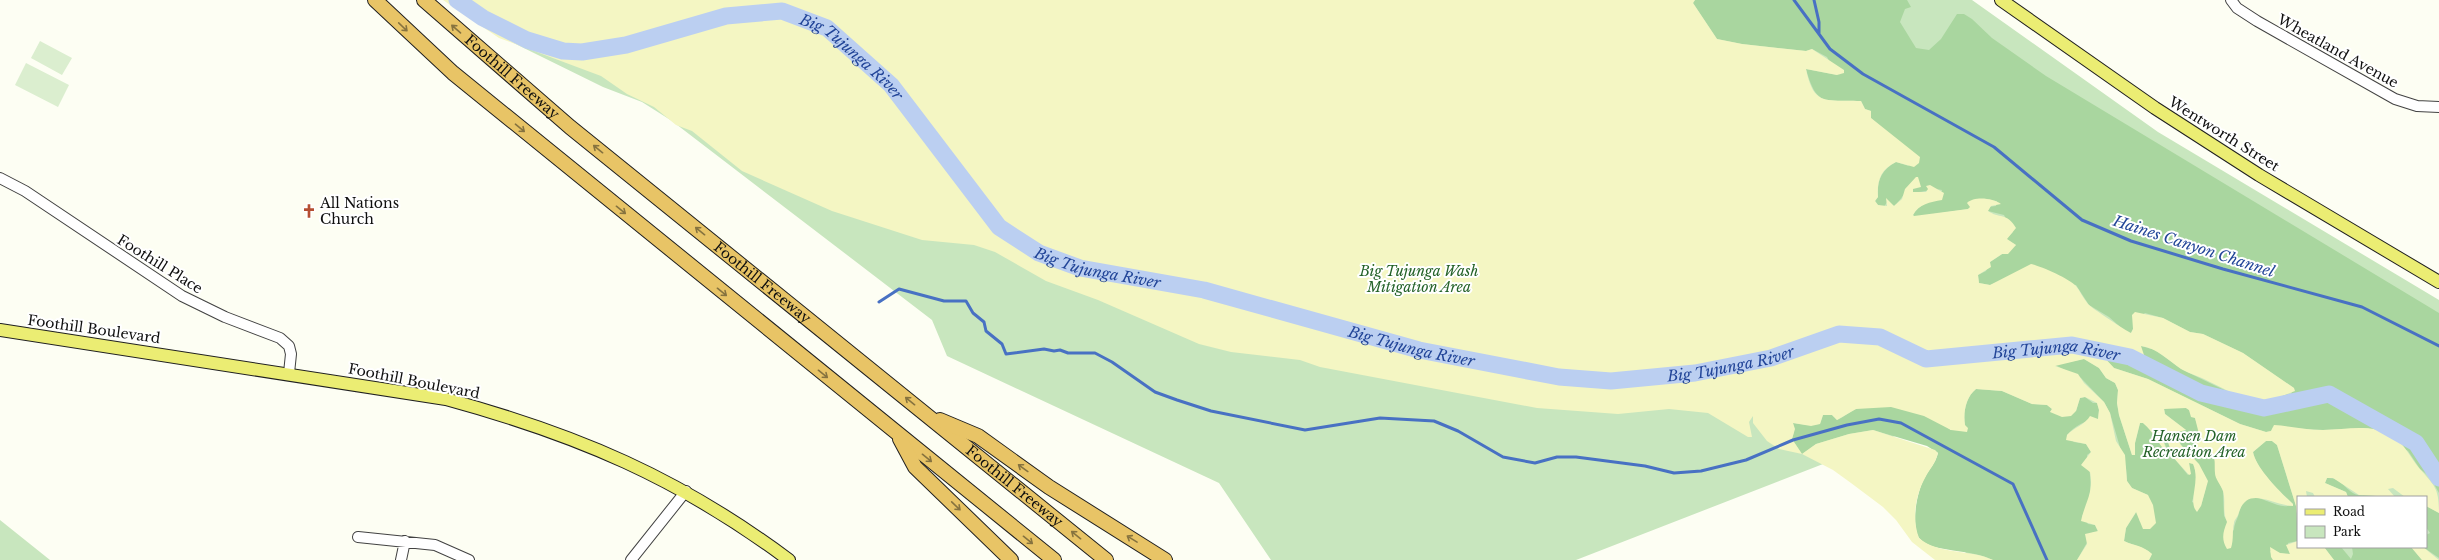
<svg xmlns="http://www.w3.org/2000/svg" width="2439" height="560" font-family="'Libre Baskerville',serif">
<style>
.green{fill:#c8e6be;fill-rule:evenodd}
.forest{fill:#a9d69f}
.sand{fill:#f4f6c3}
.pitch{fill:#dbeecf}
.lines{fill:none;stroke-linecap:round;stroke-linejoin:round}
.stream{stroke:#4871c3;stroke-width:3}
.river{stroke:#bbcff1;stroke-width:17}
.minor-casing{stroke:#424242;stroke-width:12}
.major-casing{stroke:#202020;stroke-width:14}
.highway-casing{stroke:#202020;stroke-width:16}
.minor{stroke:#fff;stroke-width:10}
.major{stroke:#ebed73;stroke-width:12}
.highway{stroke:#e8c466;stroke-width:14}
.oneway{stroke:#86733f}
.labels{text-anchor:middle;dominant-baseline:central;stroke-width:4;stroke-linejoin:round;paint-order:stroke}
.street-label{font-size:14px;fill:#0f0f0f;stroke:#fff}
.poi-label{font-size:14px;fill:#0f0f0f;stroke:#fff;text-anchor:start}
.park-label{font-size:14px;font-style:italic;fill:#246228;stroke:#fff}
.water-label{font-size:15px;font-style:italic;fill:#224598;stroke:#fff}
</style>
<rect width="100%" height="100%" fill="#fdfef3"/>
<!-- green -->
<path class="green" d="M456 0H1972L2158 132 2439 300V560H1966L1957 412 1576 560H1271L1219 483 947 356 932 320 672 121 642 102 603 87 493 33ZM2298 497H2426V547H2298Z
M0 520 50 560H0Z"/>
<!-- forest -->
<path class="forest" d="M1695 0H1907L1911 7 1905 9 1900 22 1916 48 1929 50 1941 39 1957 14H1964L1972 19 1992 38 2046 76 2439 313V493L2430 477 2420 469 2408 451 2368 428 2323 430 2273 427 2271 431 2266 432 2240 424 2148 379 2114 368 2100 353 2103 347 2119 346 2139 356 2141 346 2155 350 2183 370 2245 400 2265 403 2282 395 2291 394 2294 388 2243 353 2203 334 2190 332 2163 318 2145 313 2133 322V329L2131 333 2126 332 2109 317 2089 305 2076 285 2008 278 1990 285 1979 283 1978 275 1986 271 1990 262 2016 245 2006 239 2013 232 2004 215 1988 211V207L1996 206 1997 201 1984 200 1968 209 1914 217 1913 215C1918 206 1928 200 1939 200L1942 190C1931 188 1924 193 1913 192V181C1906 190 1903 198 1894 206L1887 202 1884 207 1878 205 1875 201 1878 197C1877 181 1881 170 1896 162L1909 166 1880 126 1871 118V111L1865 109 1861 101C1824 99 1817 108 1806 69L1837 75 1827 57 1812 49 1806 51 1742 44 1717 39 1693 3Z
M2084 359 2099 368 2106 378 2115 383 2118 390 2117 403 2119 415 2132 455H2135V443L2140 423H2143C2154 432 2158 442 2168 452L2161 434 2163 435 2167 439 2173 457 2188 475 2190 470 2189 462 2193 464C2199 477 2196 488 2192 502L2201 506 2206 487 2176 436 2179 431 2186 430 2165 414 2164 408H2186L2189 410 2195 418 2200 434 2194 433 2195 440C2206 450 2220 457 2215 473L2223 491 2224 516 2234 531C2234 523 2237 521 2239 513 2248 478 2275 515 2293 504 2280 492 2256 469 2253 452L2266 441H2272L2277 445 2296 506 2298 541 2288 543 2290 555 2270 551 2273 560H2149L2152 554C2143 546 2135 546 2124 541L2126 528 2137 511 2140 522 2148 495 2132 488 2127 481 2126 468 2110 413 2104 402 2081 378 2055 365Z
M1976 389 2002 391 2032 404 2047 405 2052 409 2050 412 2076 411 2080 398 2085 397 2093 403H2097L2099 410 2098 419C2085 420 2075 426 2067 435L2074 442 2086 444 2091 452 2087 455C2091 477 2094 496 2082 516L2088 524 2095 525 2098 532H2093L2077 560H1993C1976 552 1958 552 1939 548 1933 547 1925 544 1920 539 1910 527 1917 490 1925 477 1930 468 1935 464 1938 453L1927 446 1873 430 1849 434 1816 444 1802 454 1792 439 1794 432 1793 423 1807 425 1820 424 1823 415H1832L1837 420C1844 417 1849 412 1856 409 1883 398 1929 414 1951 430L1965 425C1963 412 1966 397 1976 389Z
M2327 478C2342 477 2346 492 2358 495 2364 496 2371 492 2377 497H2348L2346 492 2325 483Z
M2426 506 2439 513V558L2423 547H2426V535L2430 533 2426 527Z
M2324 547H2341L2351 559 2353 554 2352 547H2411L2422 560H2334Z"/>
<!-- sand -->
<path class="sand" d="M443 0H1695L1693 3 1717 39 1742 44 1806 51 1812 49 1844 70V73L1837 75 1806 69C1814 108 1827 99 1861 101L1865 109 1871 111V118L1920 157 1919 163 1914 167 1896 162C1880 170 1877 181 1878 197L1875 201 1878 205 1887 206 1886 198 1894 206 1902 199 1905 189 1916 177H1918L1921 187 1913 189V192H1926L1928 189 1926 186 1930 185 1944 193 1942 200C1930 202 1919 204 1913 215L1914 216 1968 209 1970 207 1967 203C1974 196 1993 198 2001 204L1991 206 1988 211C1999 219 2007 212 2016 228L2007 239 2016 245 2008 254H2002L1990 262 1991 267 1978 275 1979 283 1990 285 2031 264C2041 266 2070 279 2076 286 2080 291 2083 298 2088 304 2090 307 2128 332 2131 333L2133 329 2132 315 2135 312 2163 318 2190 332 2203 334 2243 353 2294 388 2295 391 2265 403C2244 402 2228 390 2210 382 2201 377 2190 374 2181 369 2169 361 2157 348 2141 346L2144 355C2130 358 2119 342 2103 347L2100 353 2114 368 2148 379 2240 424 2266 432 2271 431 2274 425C2291 426 2306 430 2323 430 2346 430 2371 423 2392 436 2405 444 2410 457 2419 468 2435 486 2439 488 2439 513L2426 506V497H2405L2393 488 2388 489 2395 497 2359 495 2333 478H2327L2325 483 2346 492 2348 497H2315L2313 493 2306 491 2307 497H2298V521L2296 506 2277 445 2272 441H2266L2253 452C2256 468 2280 492 2293 504V506C2270 505 2247 484 2238 515 2237 518 2234 520 2234 523 2232 531 2234 539 2231 548L2227 549C2221 539 2223 532 2227 522 2222 512 2226 501 2223 491 2221 485 2215 479 2215 473 2214 460 2218 449 2199 451L2195 445 2194 433 2199 434 2195 418 2191 417 2189 410 2186 408 2164 409 2165 414 2186 430 2177 432 2180 444 2199 464 2208 481 2201 506 2197 512C2187 501 2201 482 2193 464L2189 463 2191 474 2189 475 2173 457 2167 439 2161 435 2168 454C2158 444 2154 432 2143 423H2140L2135 443V455H2132L2119 415 2117 403 2118 390 2115 383 2106 378 2099 368 2084 359 2055 366 2078 374 2084 383 2104 402 2110 413 2116 441 2125 455 2127 481 2132 488 2148 495 2153 505 2156 523 2150 529H2143L2136 512 2126 528 2124 541C2135 546 2142 545 2152 554L2149 560H2077L2087 544 2085 534 2098 531 2095 525 2081 521C2085 502 2094 493 2090 472L2081 465 2091 452 2086 444 2066 440 2067 435C2073 428 2086 424 2090 416L2098 419 2099 410 2097 403 2085 397 2080 398 2076 411 2071 416 2062 417 2050 412 2052 409 2047 405 2032 404 2002 391 1976 389C1966 397 1963 412 1965 425L1968 428 1967 432 1951 430 1924 416 1891 407 1856 409 1837 420 1832 415H1823L1820 424 1811 426 1793 423 1795 429 1792 439 1802 454 1816 444 1849 434 1873 430 1935 450 1938 453C1935 465 1930 468 1925 478 1915 496 1912 519 1919 538 1939 555 1970 549 1993 560H1935L1912 542 1896 520 1883 507 1851 483 1833 470 1802 454 1779 449 1767 441 1753 423V416L1749 422 1752 437H1748L1708 413 1669 409 1618 414 1537 408 1320 367 1300 360 1231 352 1199 344 1098 300 1046 281 995 252 974 245 922 240 832 211 742 171 692 131 676 125 654 107 627 94 601 76 499 38Z
M2298 541V547H2324L2334 560H2273L2271 557 2270 547 2280 553 2290 554 2286 545Z
M2411 547H2423L2439 560H2422Z"/>
<!-- pitch -->
<path class="pitch" d="M40 41 72 58 62 75 31 58Z
M26 63 69 85 58 107 15 85Z"/>
<g class="lines">
<!-- stream -->
<path class="stream" d="M1794 0 1830 49 1863 74 1994 147 2082 220 2131 241 2223 269 2362 307 2439 346
M1814 0 1819 22V33
M879 302 899 289 944 301H966L973 313 984 322 986 331 1002 344 1006 354 1044 349 1054 351 1060 350 1068 353H1095L1112 362 1155 392 1177 400 1211 411 1305 430 1380 418 1434 421 1458 431 1503 457 1535 463 1557 457H1576L1645 466 1674 473 1701 471 1746 460 1793 440 1847 425 1879 419 1901 423 2013 484 2047 560"/>
<!-- river -->
<path class="river" id="s1" d="M457 0 483 18 527 40 563 51 582 52 626 45 726 16 782 11 827 28 891 85 999 227 1039 253 1080 268 1204 290 1419 350 1559 377 1611 381 1695 373 1771 358 1839 334 1880 337 1926 359 2072 345 2130 357 2201 393 2264 408 2329 394 2416 443 2439 478"/>
<defs>
<path id="minor" d="M2231 0 2237 8 2257 21 2395 99 2417 106 2439 107
M0 178 25 191 182 296 225 317 280 338 289 346 291 354 289 373
M358 537 435 545 469 560
M401 560 405 541
M631 560 686 491"/>
<path id="major" d="M2001 0 2155 108 2259 175 2439 282
M0 330 446 399C578 435 679 478 789 560"/>
<g id="highway">
<path d="M375 0 453 73 1054 560"/>
<path id="s2" d="M424 0 570 127 1106 560"/>
<path d="M940 420 978 436 1049 487 1165 560"/>
<path d="M900 439 915 467 1011 560"/>
</g>
</defs>
<!-- minor casing -->
<use href="#minor" class="minor-casing"/>
<!-- major casing -->
<use href="#major" class="major-casing"/>
<!-- highway casing -->
<use href="#highway" class="highway-casing"/>
<!-- minor -->
<use href="#minor" class="minor"/>
<!-- major -->
<use href="#major" class="major"/>
<!-- highway -->
<use href="#highway" class="highway"/>
</g>
<!-- one-way arrows -->
<defs><path id="oneway-shaft" d="M-6 0H5M1.5-3L5.5 0L1.5 3" fill="none" stroke-width="1.6" stroke-linecap="round" stroke-linejoin="round"/></defs>
<g class="oneway">
<use href="#oneway-shaft" transform="translate(403 27) rotate(44)"/>
<use href="#oneway-shaft" transform="translate(456 29) rotate(-139)"/>
<use href="#oneway-shaft" transform="translate(520 128) rotate(40)"/>
<use href="#oneway-shaft" transform="translate(598 149) rotate(-141)"/>
<use href="#oneway-shaft" transform="translate(621 210) rotate(39)"/>
<use href="#oneway-shaft" transform="translate(700 231) rotate(-141)"/>
<use href="#oneway-shaft" transform="translate(722 292) rotate(39)"/>
<use href="#oneway-shaft" transform="translate(823 374) rotate(39)"/>
<use href="#oneway-shaft" transform="translate(910 401) rotate(-141)"/>
<use href="#oneway-shaft" transform="translate(927 458) rotate(39)"/>
<use href="#oneway-shaft" transform="translate(1023 468) rotate(-144)"/>
<use href="#oneway-shaft" transform="translate(956 506) rotate(44)"/>
<use href="#oneway-shaft" transform="translate(1076 535) rotate(-141)"/>
<use href="#oneway-shaft" transform="translate(1132 539) rotate(-148)"/>
<use href="#oneway-shaft" transform="translate(1028 540) rotate(39)"/>
</g>
<!-- icons -->
<defs>
<symbol id="church-bare" viewBox="-9 -9 18 18"><path d="M-1.2-6h2.4v3.5h3.3v2.4h-3.3V6h-2.4V-.1h-3.3v-2.4h3.3Z" fill="#b54e32" stroke="#fff" stroke-width="2.5" paint-order="stroke"/></symbol>
</defs>
<g fill-rule="evenodd">
<use href="#church-bare" x="299" y="201" width="20" height="20"/>
</g>
<g class="labels">
<!-- street labels -->
<g class="street-label">
<text transform="translate(2338 51) rotate(29)">Wheatland Avenue</text>
<text stroke="none"><textPath href="#s2" startOffset="117">Foothill Freeway</textPath></text>
<text transform="translate(2224 134) rotate(32)">Wentworth Street</text>
<text transform="translate(160 264) rotate(32)">Foothill Place</text>
<text stroke="none"><textPath href="#s2" startOffset="441">Foothill Freeway</textPath></text>
<text transform="translate(94 329) rotate(8)">Foothill Boulevard</text>
<text transform="translate(414 381) rotate(11)">Foothill Boulevard</text>
<text stroke="none"><textPath href="#s2" startOffset="765">Foothill Freeway</textPath></text>
</g>
<!-- poi labels -->
<g class="poi-label">
<text x="320" y="203">All Nations<tspan x="320" dy="16">Church</tspan></text>
</g>
<!-- park labels -->
<g class="park-label">
<text x="1419" y="271">Big Tujunga Wash<tspan x="1419" dy="16">Mitigation Area</tspan></text>
<text x="2194" y="436">Hansen Dam<tspan x="2194" dy="16">Recreation Area</tspan></text>
</g>
<!-- water labels -->
<g class="water-label">
<text stroke="none"><textPath href="#s1" startOffset="427">Big Tujunga River</textPath></text>
<text transform="translate(2194 246) rotate(18)">Haines Canyon Channel</text>
<text stroke="none"><textPath href="#s1" startOffset="763">Big Tujunga River</textPath></text>
<text stroke="none"><textPath href="#s1" startOffset="1087">Big Tujunga River</textPath></text>
<text stroke="none"><textPath href="#s1" startOffset="1747">Big Tujunga River</textPath></text>
<text stroke="none"><textPath href="#s1" startOffset="1411">Big Tujunga River</textPath></text>
</g>
</g>
<!-- legend -->
<rect x="2297" y="496" width="130" height="52" fill="#ffffff" stroke="#9f9f9f"/>
<rect x="2305" y="509" width="20" height="6" fill="#ebed73" stroke="#9f9f9f"/>
<text x="2333" y="516" font-size="12" fill="#0f0f0f">Road</text>
<rect x="2305" y="526" width="20" height="12" fill="#c8e6be" stroke="#9f9f9f"/>
<text x="2333" y="536" font-size="12" fill="#0f0f0f">Park</text>
</svg>
